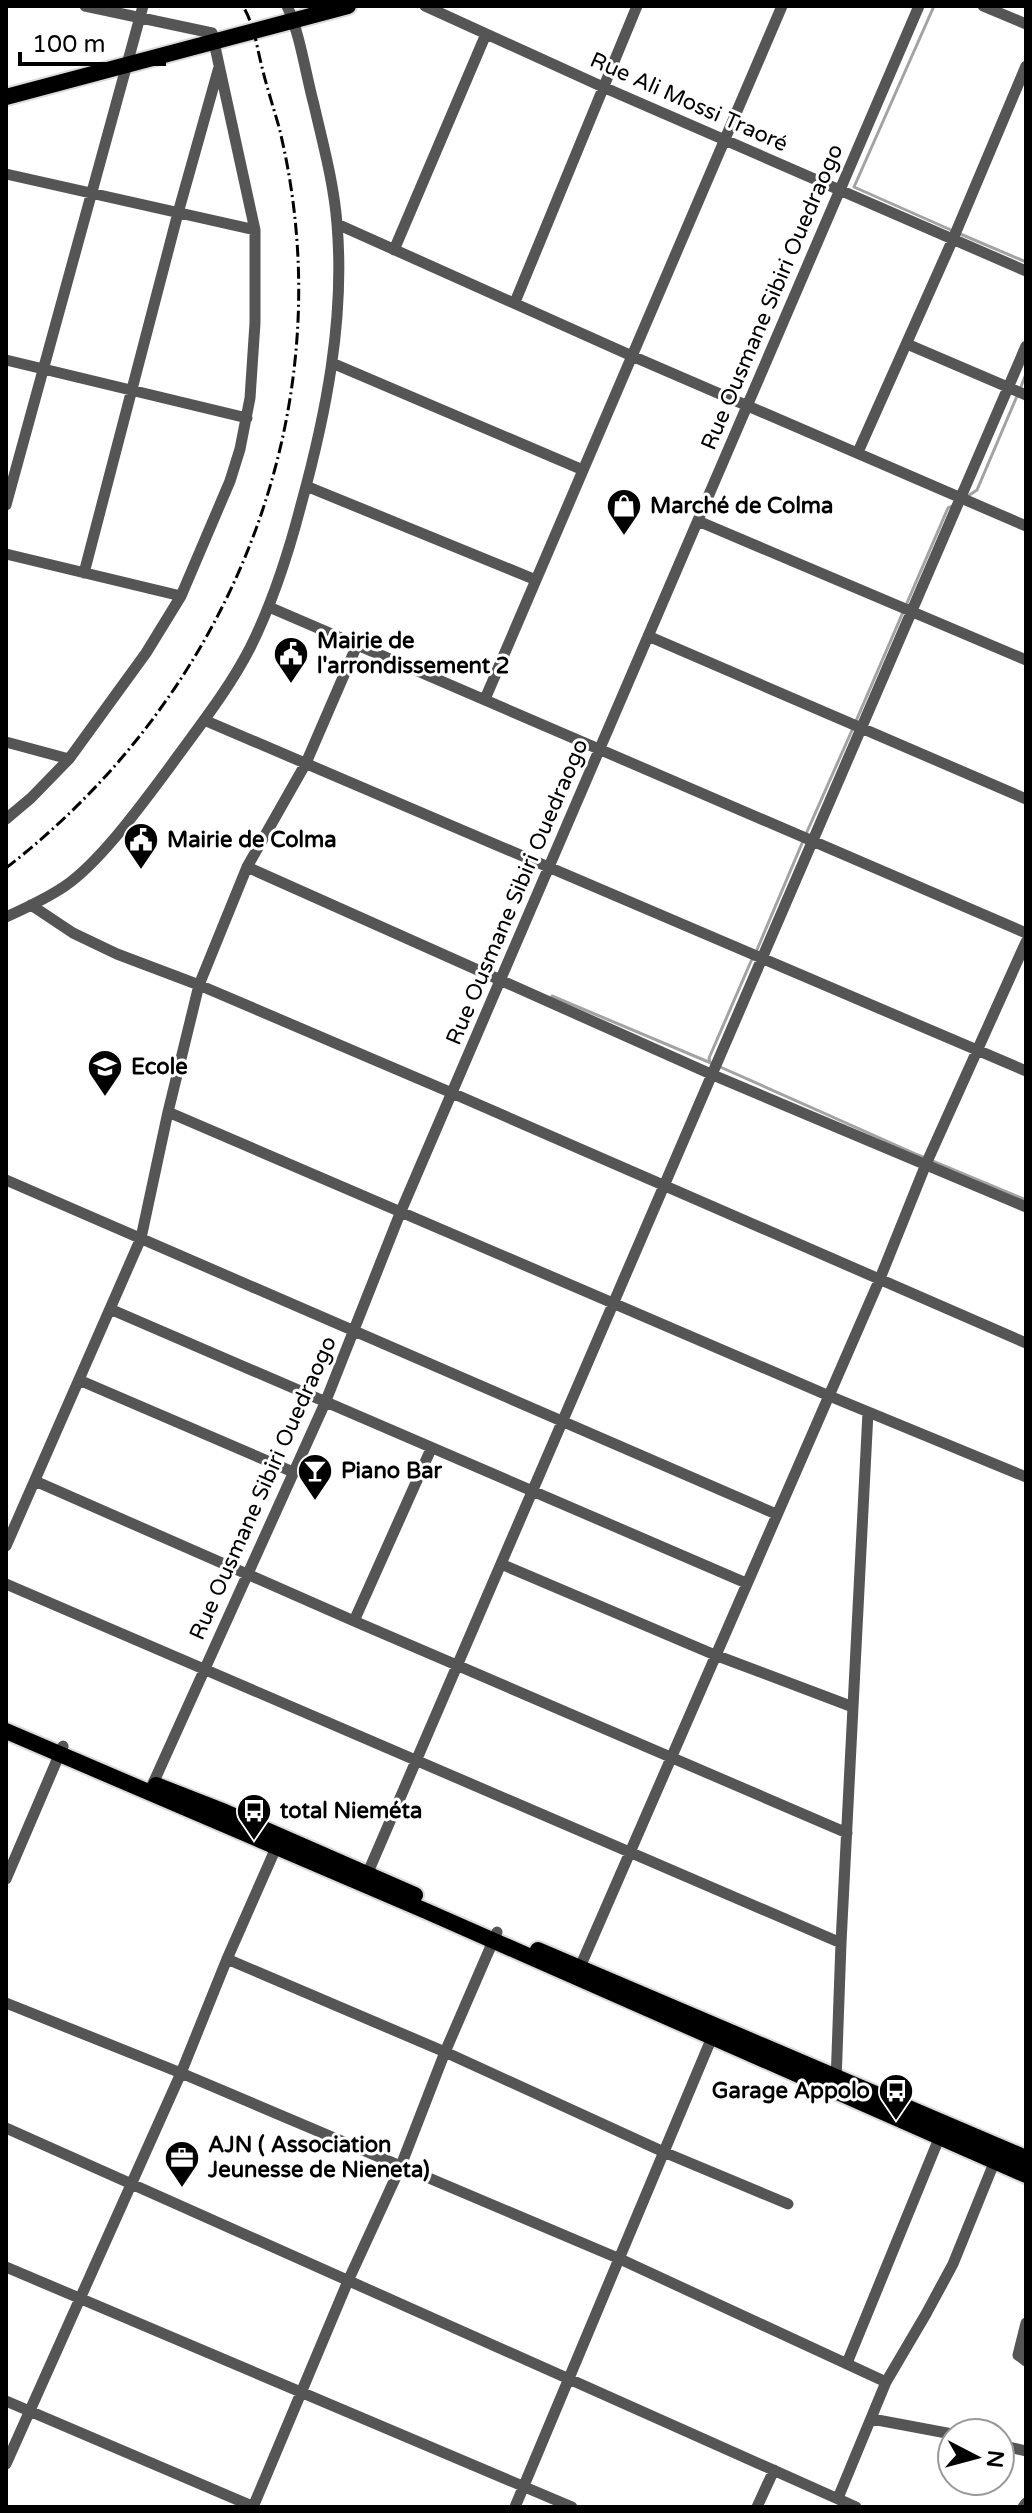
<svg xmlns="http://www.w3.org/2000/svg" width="1032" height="2513" font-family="'Varela Round',sans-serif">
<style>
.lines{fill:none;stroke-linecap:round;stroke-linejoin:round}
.stream{stroke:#a3a3a3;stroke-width:3}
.primary-casing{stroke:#dbdbdb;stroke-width:20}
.minor{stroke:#555;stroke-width:11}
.primary{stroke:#000;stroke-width:16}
.rail{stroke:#000;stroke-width:3;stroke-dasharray:12 4 2 4;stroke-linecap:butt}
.labels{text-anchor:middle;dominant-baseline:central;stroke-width:6;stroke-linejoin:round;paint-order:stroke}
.street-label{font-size:22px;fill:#000;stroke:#fff}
.poi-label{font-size:22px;font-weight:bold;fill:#000;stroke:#fff;text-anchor:start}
</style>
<rect width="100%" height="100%" fill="#fff"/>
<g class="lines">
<!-- stream -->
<path class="stream" d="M934 6 854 187 951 230
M958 233 1026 262
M1020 389 1026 374
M968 496 977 490 1017 396
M856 721 948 508 952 506
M806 834 853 728
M756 952 803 841
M552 996 711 1063
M710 1062 709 1058 752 959
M718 1066 918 1155 1026 1200"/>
<defs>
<path id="primary" d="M6 97 348 6
M6 1731 426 1911 1026 2175
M156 1785 225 1812 415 1895
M538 1950 1026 2158"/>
</defs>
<!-- primary casing -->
<use href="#primary" class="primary-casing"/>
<!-- minor -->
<path class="minor" d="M425 6 603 87 1026 271
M983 6 1026 24
M6 174 255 230
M337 224 632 356 1026 526
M394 250 486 34
M515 302 637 6
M907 344 1026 395
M6 360 247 418
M332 363 583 470
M858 452 953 239 1026 66
M306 486 536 580
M6 505 143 6
M698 521 1026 660
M6 554 181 596
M84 573 178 213 219 67
M269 607 1026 933
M648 636 1026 799
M485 699 782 6
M204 720 1026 1071
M6 742 69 759
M6 819 31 798 69 759 146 653 181 596 230 481 240 449 250 398 255 323V230L212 33 85 6
M247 867 713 1075 1026 1207
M31 905 73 933 117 954 199 985 452 1093 1026 1343
M6 917C26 908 46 899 65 886 101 861 142 804 169 768 197 729 228 691 250 648 273 602 288 555 301 505 326 414 345 319 337 224 334 184 323 144 314 105 306 76 300 33 287 6
M168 1112 827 1395 1026 1477
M6 1180 776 1514
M110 1309 746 1583
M79 1380 293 1472
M35 1481 354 1621 847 1833
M6 1546 141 1238 168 1112 199 985 247 867 306 763 357 645
M501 1564 715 1655 853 1707
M6 1584 841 1943
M354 1621 431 1449
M151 1788 325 1403 401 1211 919 6
M366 1877 1026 346
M6 1879 63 1746
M227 1959 445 2052 666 2153 788 2204
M577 1974 879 1281 926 1164 1026 942
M6 2003 181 2073 620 2259 886 2382
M836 2082 841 1943 868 1412
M6 2128 856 2507
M6 2267 572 2507
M1026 2323 1018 2355 1026 2361
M847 2363 940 2136
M6 2401 254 2507
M872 2419 952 2434
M1000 2445 1026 2451
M6 2464 181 2073 227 1959 279 1841
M838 2498 886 2382 926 2314 953 2264 996 2158
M253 2507 348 2281 400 2168 445 2052 497 1932
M515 2507 715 2030
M757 2507 774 2470
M1023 2507 1026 2503"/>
<!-- primary -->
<use href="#primary" class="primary"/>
<!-- rail -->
<path class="rail" d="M6 868C231 694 348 408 279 127 273 106 266 85 261 63 255 39 255 28 243 6"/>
</g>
<!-- icons -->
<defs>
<symbol id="shop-pin" viewBox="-11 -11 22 30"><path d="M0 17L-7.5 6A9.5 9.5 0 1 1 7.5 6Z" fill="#000" stroke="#fff"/><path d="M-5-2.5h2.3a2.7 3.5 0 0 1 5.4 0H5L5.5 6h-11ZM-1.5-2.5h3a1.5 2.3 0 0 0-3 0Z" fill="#fff"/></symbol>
<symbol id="civic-pin" viewBox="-11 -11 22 30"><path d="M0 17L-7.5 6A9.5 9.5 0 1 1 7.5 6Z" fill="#000" stroke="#fff"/><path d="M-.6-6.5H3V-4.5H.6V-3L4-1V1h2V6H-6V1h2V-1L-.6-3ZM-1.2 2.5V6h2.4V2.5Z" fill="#fff"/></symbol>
<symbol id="school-pin" viewBox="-11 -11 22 30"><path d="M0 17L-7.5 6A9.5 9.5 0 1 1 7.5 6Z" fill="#000" stroke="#fff"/><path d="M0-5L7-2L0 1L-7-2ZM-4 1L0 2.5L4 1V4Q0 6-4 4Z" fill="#fff"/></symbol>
<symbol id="bar-pin" viewBox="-11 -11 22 30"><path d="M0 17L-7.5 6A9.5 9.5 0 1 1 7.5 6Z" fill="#000" stroke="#fff"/><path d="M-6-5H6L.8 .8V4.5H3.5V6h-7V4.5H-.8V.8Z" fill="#fff"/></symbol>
<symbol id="bus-pin" viewBox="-11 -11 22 30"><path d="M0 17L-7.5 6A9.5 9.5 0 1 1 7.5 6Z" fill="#000" stroke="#fff"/><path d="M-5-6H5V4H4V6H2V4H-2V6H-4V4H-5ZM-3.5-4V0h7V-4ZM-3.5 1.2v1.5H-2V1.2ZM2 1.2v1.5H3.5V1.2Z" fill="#fff"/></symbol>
<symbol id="office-pin" viewBox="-11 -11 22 30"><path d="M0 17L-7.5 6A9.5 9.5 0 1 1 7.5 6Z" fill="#000" stroke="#fff"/><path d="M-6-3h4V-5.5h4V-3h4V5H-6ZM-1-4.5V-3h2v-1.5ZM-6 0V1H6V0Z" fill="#fff"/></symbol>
</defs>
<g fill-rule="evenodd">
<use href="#shop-pin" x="604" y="486" width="40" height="54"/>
<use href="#civic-pin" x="271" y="634" width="40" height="54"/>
<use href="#civic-pin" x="121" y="820" width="40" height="54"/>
<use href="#school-pin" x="85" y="1047" width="40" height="54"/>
<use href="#bar-pin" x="295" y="1451" width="40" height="54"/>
<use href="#bus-pin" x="234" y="1791" width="40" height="54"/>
<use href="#bus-pin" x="876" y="2071" width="40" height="54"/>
<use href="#office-pin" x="162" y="2138" width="40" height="54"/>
</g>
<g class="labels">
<!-- street labels -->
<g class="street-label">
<text transform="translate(689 102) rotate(24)">Rue Ali Mossi Traoré</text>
<text transform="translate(772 297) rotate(-67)">Rue Ousmane Sibiri Ouedraogo</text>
<text transform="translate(517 892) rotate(-67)">Rue Ousmane Sibiri Ouedraogo</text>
<text transform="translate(263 1488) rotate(-66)">Rue Ousmane Sibiri Ouedraogo</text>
</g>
<!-- poi labels -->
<g class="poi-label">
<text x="650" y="506">Marché de Colma</text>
<text x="317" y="641">Mairie de<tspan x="317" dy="25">l'arrondissement 2</tspan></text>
<text x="167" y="840">Mairie de Colma</text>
<text x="131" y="1067">Ecole</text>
<text x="341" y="1471">Piano Bar</text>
<text x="280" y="1811">total Nieméta</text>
<text x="870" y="2091" text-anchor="end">Garage Appolo</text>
<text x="208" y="2145">AJN ( Association<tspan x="208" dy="25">Jeunesse de Nieneta)</tspan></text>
</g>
</g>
<!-- border -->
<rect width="1032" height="2513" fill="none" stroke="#000000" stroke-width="16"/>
<!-- north arrow -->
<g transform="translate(976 2457) rotate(96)"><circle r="38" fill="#ffffff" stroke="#999999" stroke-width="2"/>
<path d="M0-6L14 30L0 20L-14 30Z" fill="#000000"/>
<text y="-12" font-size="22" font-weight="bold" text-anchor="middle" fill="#000000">N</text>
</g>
<!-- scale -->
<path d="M20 52v12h144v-12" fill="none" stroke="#000000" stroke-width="4"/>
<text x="32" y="52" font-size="24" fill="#000000" stroke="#ffffff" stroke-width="6" paint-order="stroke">100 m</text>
</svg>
